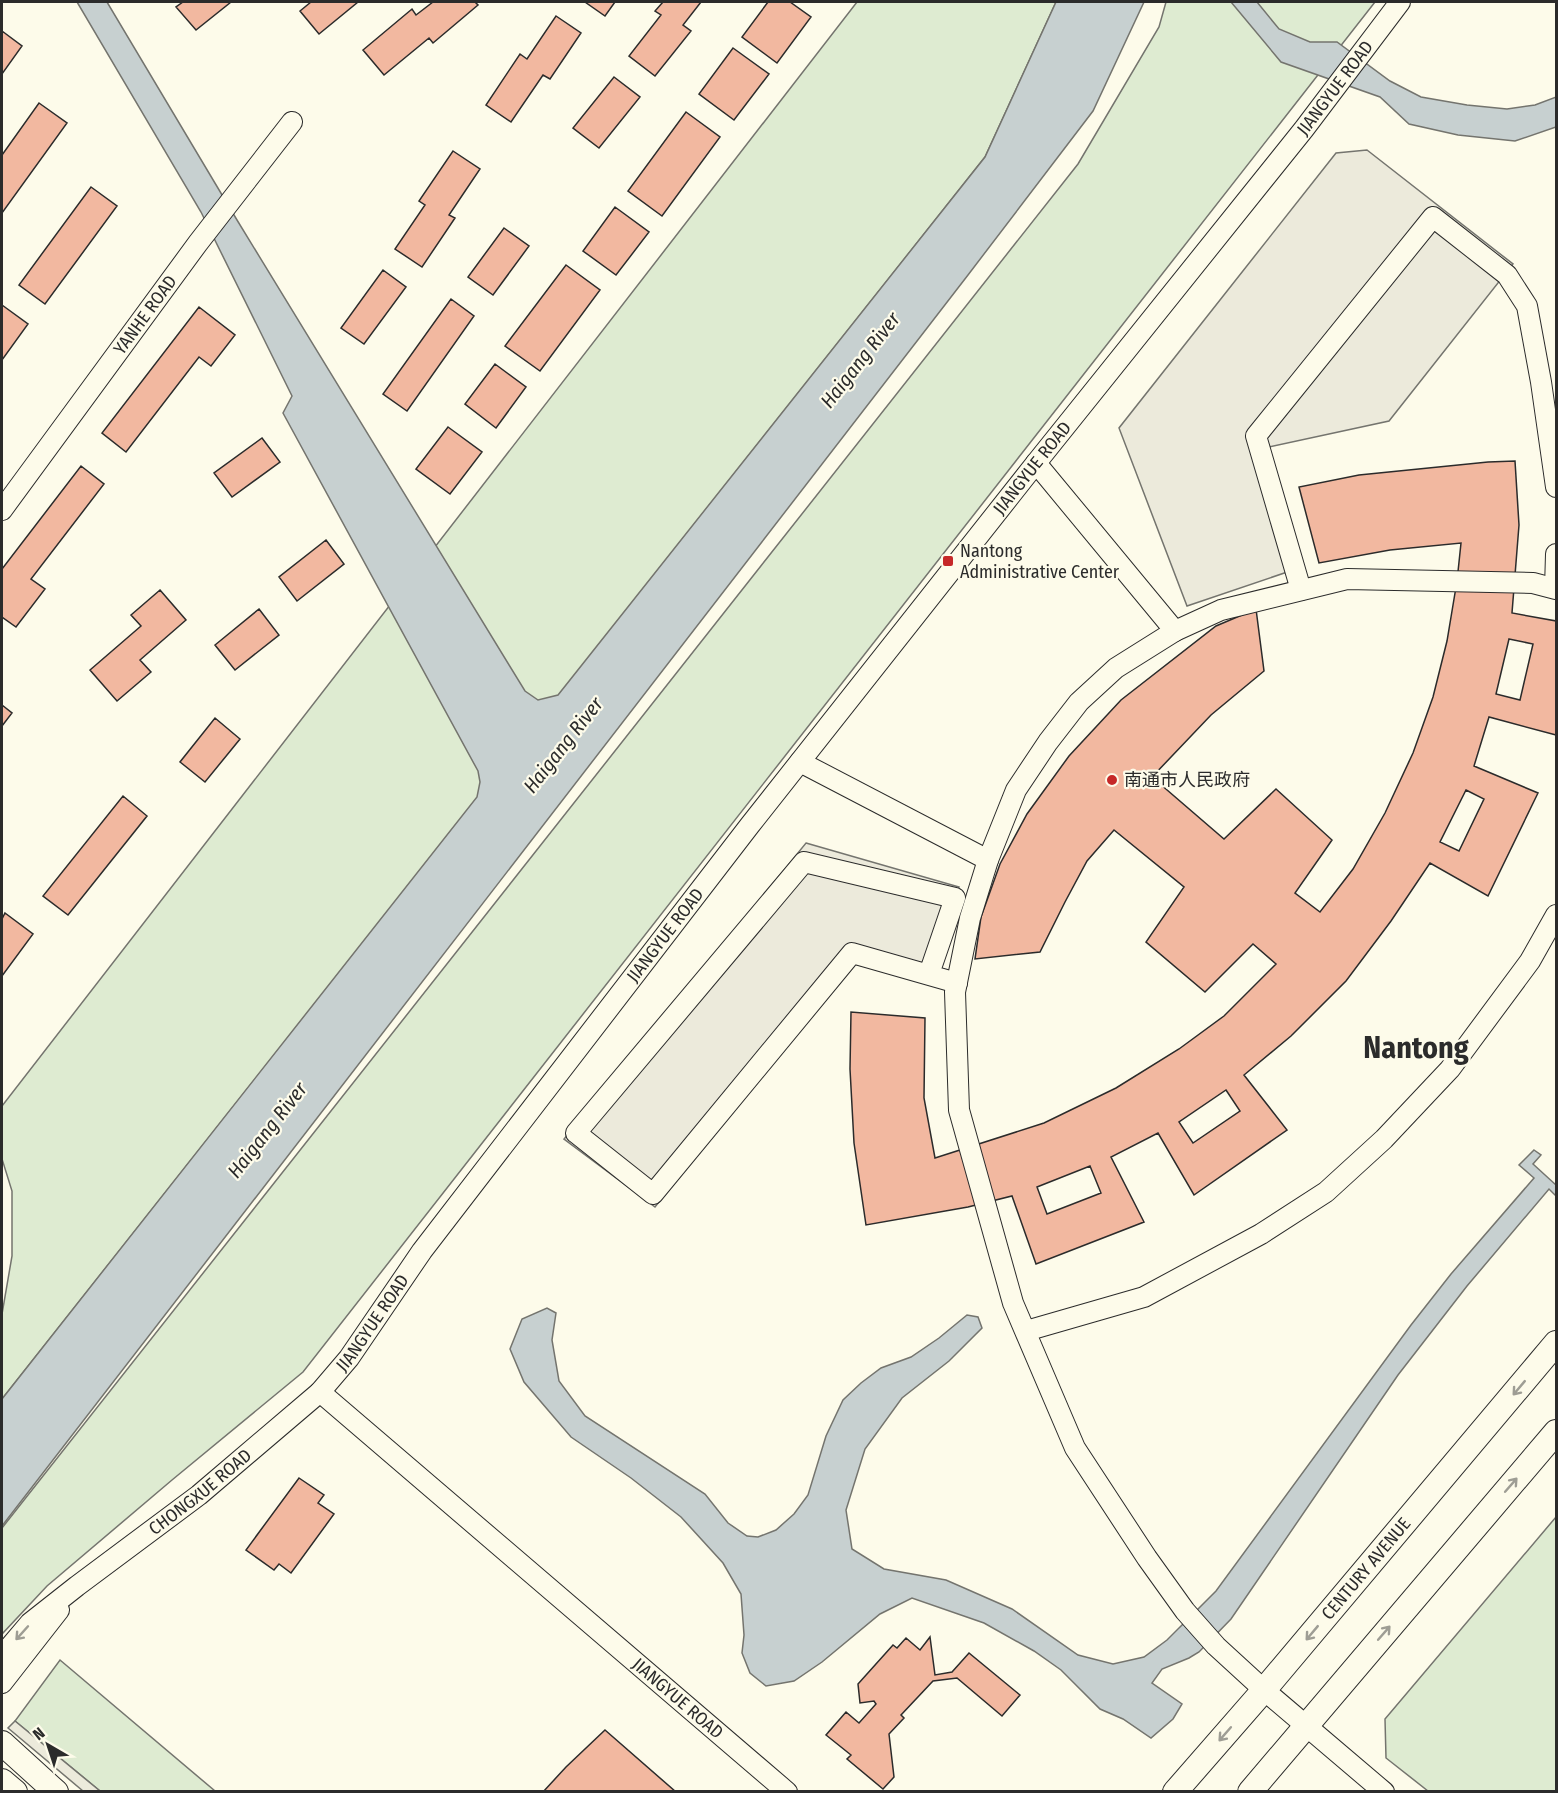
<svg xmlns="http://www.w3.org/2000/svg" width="1558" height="1793" font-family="'Fira Sans Condensed','Noto Sans SC',sans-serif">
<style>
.green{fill:#deebd1;stroke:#74746e;stroke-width:1.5}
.parking{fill:#eceadb;stroke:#74746e;stroke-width:1.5}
.water{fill:#c7d0d0;stroke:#74746e;stroke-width:1.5}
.building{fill:#f2b8a0;stroke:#2b2b2b;stroke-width:1.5;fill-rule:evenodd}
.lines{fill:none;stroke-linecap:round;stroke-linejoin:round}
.minor-casing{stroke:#2b2b2b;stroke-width:22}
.major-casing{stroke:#2b2b2b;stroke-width:26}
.minor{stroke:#fdfbea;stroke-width:20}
.major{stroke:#fdfbea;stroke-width:24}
.oneway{stroke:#9e9d94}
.poi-dot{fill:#c62828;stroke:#fdfbea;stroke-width:2}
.labels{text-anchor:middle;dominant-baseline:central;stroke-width:4.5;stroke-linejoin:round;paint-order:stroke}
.street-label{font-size:18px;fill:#2b2b2b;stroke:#fdfbea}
.poi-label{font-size:18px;fill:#2b2b2b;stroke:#fdfbea;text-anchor:start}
.water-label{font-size:20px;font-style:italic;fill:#2b2b2b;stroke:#fdfbea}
.town-label{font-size:30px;font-weight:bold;fill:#2b2b2b;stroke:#fdfbea}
</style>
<rect width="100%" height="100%" fill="#fdfbea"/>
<!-- green -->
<path class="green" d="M857 2H1056L985 157 2 1399V1314L12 1256V1191L2 1159V1106Z
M1166 2H1375L303 1372 172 1480 47 1586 2 1634V1528L1078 164 1159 27Z
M1556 1517V1791H1428L1386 1758 1385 1719Z
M60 1660 215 1791H100L15 1721Z"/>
<!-- parking -->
<path class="parking" d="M1367 150 1513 264 1389 421 1264 448 1302 567 1187 606 1119 428 1336 153Z
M806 843 959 887 923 980 850 963 655 1207 564 1139Z
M15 1721 100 1791H83L8 1728Z"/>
<!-- water -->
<path class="water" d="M77 2H107L237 220 525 691 538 700 558 695 985 157 1056 2H1144L1093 111 968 275 2 1526V1399L477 797 480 782 478 771 283 413 292 396 201 212Z
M1231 2H1257L1279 29 1310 42H1337L1390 81 1421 97 1467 105 1507 109 1535 105 1556 97V127L1515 141 1458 135 1409 124 1380 97 1281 62Z
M1534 1150 1541 1155 1533 1164 1556 1185V1196L1549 1189 1467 1286 1398 1375 1231 1619 1199 1652 1189 1658 1162 1669 1152 1683 1182 1704 1173 1719 1151 1738 1123 1719 1100 1709 1061 1670 1034 1651 984 1623 912 1598 880 1614 822 1662 794 1681 766 1686 750 1673 742 1653 744 1635 741 1594 723 1563 681 1517 631 1478 571 1437 524 1382 510 1349 522 1319 547 1308 556 1313 552 1340 559 1381 585 1416 705 1494 728 1523 747 1536 758 1537 776 1530 794 1514 808 1495 826 1436 843 1400 861 1383 881 1368 911 1357 939 1338 967 1315 978 1317 982 1328 949 1361 902 1398 865 1449 846 1510 852 1549 884 1569 946 1580 1012 1609 1078 1655 1113 1664 1144 1657 1167 1640 1216 1591 1411 1325 1451 1274 1534 1178 1519 1165Z"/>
<!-- building -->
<path class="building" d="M183 2H231L196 30 176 7Z
M311 2H358L319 34 300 11Z
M433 2H475L478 5 433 43 429 38 384 75 363 50 412 9 416 15Z
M585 2H615L605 16Z
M663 2H701L683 25 691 31 655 76 629 56 661 15 655 11Z
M768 2H790L811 17 777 63 742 37Z
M556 16 581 33 550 79 543 75 511 122 486 105 520 54 527 59Z
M2 31 22 46 2 74Z
M733 48 769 74 734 120 699 94Z
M614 77 640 97 599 148 573 128Z
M39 103 67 123 2 213V155Z
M686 112 720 137 662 216 628 191Z
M453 151 480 169 449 215 455 218 422 267 395 249 425 205 419 201Z
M91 187 117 206 45 304 19 285Z
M615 207 649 232 616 275 583 251Z
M504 228 529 246 493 295 468 277Z
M566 265 600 290 540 371 505 346Z
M383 270 406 287 364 344 341 328Z
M451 299 474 316 407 411 383 394Z
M2 305 28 324 2 360Z
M199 307 235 335 211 366 199 357 126 452 102 433Z
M495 364 526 387 496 428 465 404Z
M448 427 482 452 450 494 416 469Z
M262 438 280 462 232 497 214 473Z
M1515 461 1519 525 1512 613 1556 621V735L1489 717 1474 766 1538 793 1488 896 1430 863 1391 921 1346 981 1291 1036 1244 1075 1287 1130 1194 1195 1158 1133 1111 1157 1144 1222 1036 1264 1012 1196 968 1207 866 1225 854 1143 850 1069 851 1012 925 1018 924 1098 935 1158 1044 1123 1116 1088 1179 1049 1224 1016 1276 964 1253 944 1205 992 1146 942 1184 887 1114 830 1087 861 1065 902 1040 952 975 959 981 917 1000 864 1027 814 1069 756 1121 700 1216 626 1256 609 1264 671 1211 715 1152 777 1224 839 1276 789 1332 840 1295 893 1320 912 1353 869 1385 813 1413 753 1433 697 1447 641 1457 581 1461 543 1390 550 1319 563 1299 487 1359 475 1488 462ZM1509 639 1533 644 1520 700 1496 694ZM1466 790 1484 799 1459 851 1440 842ZM1226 1090 1240 1111 1193 1143 1179 1122ZM1090 1166 1101 1193 1047 1214 1037 1187Z
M81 466 104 484 31 579 45 589 16 627 2 617V569Z
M326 540 344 564 297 601 279 577Z
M160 590 186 620 140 660 151 672 117 701 90 670 141 626 131 615Z
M259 609 279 635 235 670 215 645Z
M2 705 12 713 2 726Z
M215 718 240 739 205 782 180 762Z
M123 796 147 816 68 915 43 896Z
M5 913 33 934 2 976V919Z
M299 1478 324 1495 318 1503 334 1514 291 1573 279 1564 274 1570 246 1550Z
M930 1637 935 1675 952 1672 969 1653 1020 1695 1002 1716 957 1678 933 1681 901 1715 904 1718 889 1734 894 1777 883 1789 847 1759 851 1755 826 1735 846 1712 859 1723 876 1704 874 1701 860 1703 858 1684 893 1645 897 1648 906 1638 920 1650Z
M605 1730 676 1792H543L566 1767Z"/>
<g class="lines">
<defs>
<g id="minor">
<path d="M1036 463 1175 631"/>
<path id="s1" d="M2 510 198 243 292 122"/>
<path d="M1555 588 1556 554"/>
<path d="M1301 590 1256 436 1433 217 1507 275 1527 306 1541 382 1556 487"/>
<path d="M800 762 988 860"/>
<path d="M929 974 955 898 804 862 576 1133 653 1194 852 953 957 983"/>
<path d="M1026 1331 1144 1297 1261 1234 1326 1192 1384 1139 1450 1069 1530 961 1556 915"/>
<path id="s2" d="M320 1392 787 1792"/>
<path id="s3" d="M2 1656 30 1623 77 1586 199 1495 320 1392 349 1358 422 1251 750 825 1036 463 1304 129 1400 2"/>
<path d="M2 1683 59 1610"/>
<path d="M1384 1792 1264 1690 1216 1646 1185 1611 1147 1558 1075 1448 1013 1303 959 1110 955 992 970 918 988 860 1016 790 1048 742 1079 702 1116 668 1175 631 1221 610 1347 579 1533 583 1556 589"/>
</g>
<g id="major">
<path d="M2 1743 56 1792"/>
<path d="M2 1781 15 1792"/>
<path id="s4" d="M1175 1792 1264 1690 1556 1343"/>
<path d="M1250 1792 1556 1432"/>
</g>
</defs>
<!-- minor casing -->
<use href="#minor" class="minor-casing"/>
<!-- major casing -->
<use href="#major" class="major-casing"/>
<!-- minor -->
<use href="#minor" class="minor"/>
<!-- major -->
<use href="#major" class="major"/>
</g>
<!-- one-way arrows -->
<defs><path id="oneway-shaft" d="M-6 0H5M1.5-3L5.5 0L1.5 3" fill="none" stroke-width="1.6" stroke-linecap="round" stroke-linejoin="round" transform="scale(1.5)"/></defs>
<g class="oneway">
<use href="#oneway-shaft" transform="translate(1519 1388) rotate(130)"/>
<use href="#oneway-shaft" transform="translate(1511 1485) rotate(-49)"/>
<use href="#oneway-shaft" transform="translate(22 1633) rotate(132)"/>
<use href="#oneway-shaft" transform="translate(1312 1633) rotate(130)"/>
<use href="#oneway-shaft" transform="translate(1384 1633) rotate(-49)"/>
<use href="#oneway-shaft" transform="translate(1225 1734) rotate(131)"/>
</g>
<!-- markers -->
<g class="poi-dot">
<rect x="942" y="555" width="12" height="12" rx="3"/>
<circle cx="1112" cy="780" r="6"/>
</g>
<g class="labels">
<!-- street labels -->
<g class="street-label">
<text stroke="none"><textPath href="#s3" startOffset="2067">JIANGYUE ROAD</textPath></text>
<text stroke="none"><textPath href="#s1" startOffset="242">YANHE ROAD</textPath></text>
<text stroke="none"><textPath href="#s3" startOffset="1581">JIANGYUE ROAD</textPath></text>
<text stroke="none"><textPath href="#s3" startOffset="987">JIANGYUE ROAD</textPath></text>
<text stroke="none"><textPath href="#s3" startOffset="501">JIANGYUE ROAD</textPath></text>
<text stroke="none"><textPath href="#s3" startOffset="258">CHONGXUE ROAD</textPath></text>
<text stroke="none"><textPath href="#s4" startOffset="294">CENTURY AVENUE</textPath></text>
<text stroke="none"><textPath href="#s2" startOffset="471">JIANGYUE ROAD</textPath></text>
</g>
<!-- poi labels -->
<g class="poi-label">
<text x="960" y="551">Nantong<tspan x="960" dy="21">Administrative Center</tspan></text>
<text x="1124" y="780">南通市人民政府</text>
</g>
<!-- water labels -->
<g class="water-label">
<text transform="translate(860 360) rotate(-52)">Haigang River</text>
<text transform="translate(563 745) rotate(-52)">Haigang River</text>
<text transform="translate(267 1130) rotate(-52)">Haigang River</text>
</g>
<!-- town labels -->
<g class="town-label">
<text x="1416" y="1048">Nantong</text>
</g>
</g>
<!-- border -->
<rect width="1558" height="1793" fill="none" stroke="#2b2b2b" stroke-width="6"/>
<!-- north arrow -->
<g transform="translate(48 1745) rotate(321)" stroke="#fdfbea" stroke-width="4.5" paint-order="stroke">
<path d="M0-4.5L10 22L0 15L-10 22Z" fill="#2b2b2b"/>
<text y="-9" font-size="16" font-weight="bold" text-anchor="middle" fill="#2b2b2b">N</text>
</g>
</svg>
